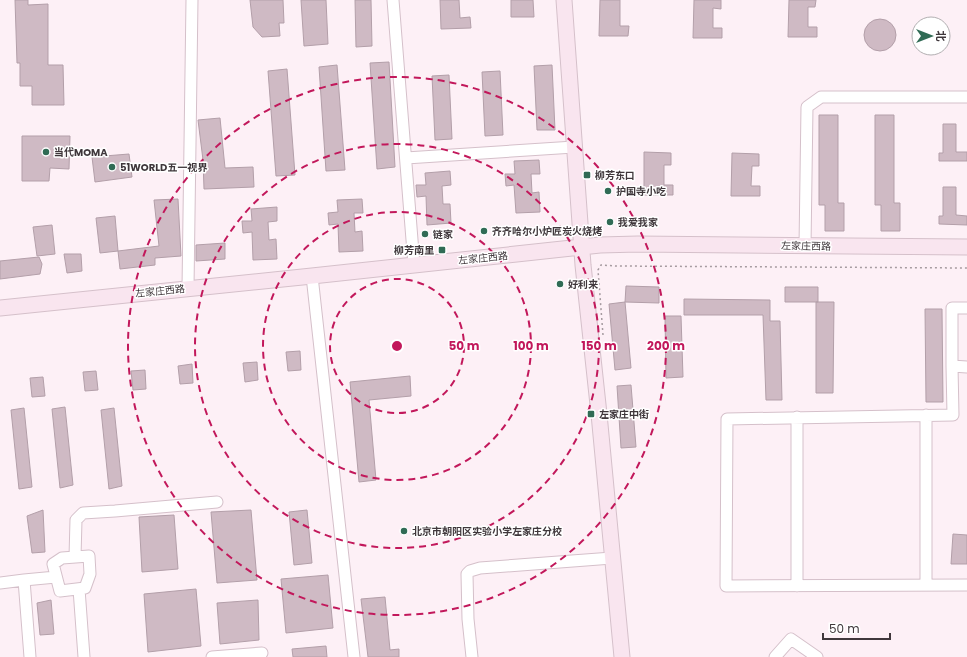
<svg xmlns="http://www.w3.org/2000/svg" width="967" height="657" font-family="Poppins,'Noto Sans SC',sans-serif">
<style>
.building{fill:#cfbac4;stroke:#b39fa9}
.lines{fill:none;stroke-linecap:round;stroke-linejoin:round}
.street-casing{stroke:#d5c0ca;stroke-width:13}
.secondary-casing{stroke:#d5c0ca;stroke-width:17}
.path{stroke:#a69ba0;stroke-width:1.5;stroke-dasharray:2 3;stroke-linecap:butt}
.street{stroke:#fff;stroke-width:11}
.secondary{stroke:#f9e5ef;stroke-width:15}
.ring{fill:none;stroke:#c2185b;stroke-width:2;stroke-dasharray:7 5}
.poi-dot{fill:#306b55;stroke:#fff;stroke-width:1.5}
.labels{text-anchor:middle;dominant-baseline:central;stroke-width:3;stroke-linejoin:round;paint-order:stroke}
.poi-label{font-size:10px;font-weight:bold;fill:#3f373b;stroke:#fff;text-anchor:start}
.street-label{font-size:10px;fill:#3f373b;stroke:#fff}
.centre{fill:#c2185b;stroke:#fff;stroke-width:2}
.ring-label{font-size:12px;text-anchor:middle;font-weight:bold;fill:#c2185b;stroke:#fff;stroke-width:3;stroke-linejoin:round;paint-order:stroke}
</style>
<rect width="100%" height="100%" fill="#fdf0f6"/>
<!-- building -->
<path class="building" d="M15 0H28V5L48 4V65H63L64 105H32V86H20V63H17Z
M250 0H283L284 23H279L280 36 262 37 253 27Z
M301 0H326L328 44 304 46Z
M355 0H371L372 46 356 47Z
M440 0H459L460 18 470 17 471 28 441 29Z
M511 0H533L534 17H511Z
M600 0H620V26H629L628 36H599Z
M694 0H721V9L713 8V28H722V38H693Z
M789 0H816L815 7H808V27H817V37H788Z
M864 35a16 16 0 1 1 32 0a16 16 0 1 1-32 0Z
M389 62 395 167 377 169 370 63Z
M337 65 345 170 326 171 319 67Z
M552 65 555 130H537L534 66Z
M287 69 295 175 276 176 268 71Z
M500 71 503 135 485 136 482 72Z
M449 75 452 139 435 140 432 76Z
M819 115H838V203H844V231H825V205H819Z
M875 115H894V203H900V231H881V205H875Z
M220 118 225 168 253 167 254 187 204 189 203 160 198 120Z
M943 124H956V152H967V161H939V153H943Z
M22 136H70L69 169 50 168 49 181H22Z
M644 152 671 153V165H664V185H673V195H644Z
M732 153 759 154V166H752L751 186H760V196H731Z
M129 154 132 177 95 182 92 157Z
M539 160 540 174H531L532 193 539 192 540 212 516 213 514 185 506 186 505 174H515L514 161Z
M450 171 451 185 442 186 443 204H450L451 223 427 225 426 196 417 197 416 185H426L425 173Z
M943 187H956V215L967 216V225L939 224V216H943Z
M178 199 181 256 155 258V265L120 269 118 251 159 246 154 200Z
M362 199 363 213H354L355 232 362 231 363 251 339 252 338 224 329 225 328 213 338 212 337 200Z
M277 207V221L268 222 269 240 276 239 277 259 253 260 252 232 243 233 242 221H252L251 209Z
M115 216 118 251 100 253 96 218Z
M52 225 55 254 37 256 33 227Z
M225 243V259L196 261V245Z
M64 254H81L82 271 67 273Z
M39 257 42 264 40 274 0 279V261Z
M626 286 659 287V303L625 302Z
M785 287H818V302H785Z
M684 299 770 300V321H780L782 400H766L763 315H684Z
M625 302 631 368 615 370 609 304Z
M816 302H834L833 393H816Z
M925 309H942L943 402H926Z
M665 316H681L683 377 666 378Z
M300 351 301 370 288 371 286 352Z
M257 362 258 380 245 382 243 363Z
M192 364 193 383 180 384 178 366Z
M145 370 146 389 133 390 131 371Z
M96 371 98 390 85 391 83 372Z
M410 376 411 396 369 400 376 480 359 482 350 382Z
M43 377 45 396 32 397 30 378Z
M631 385 636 447 621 448 617 386Z
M65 407 73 485 60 488 52 409Z
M24 408 32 487 19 489 11 410Z
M114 408 122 486 109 489 101 410Z
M43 510 45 552 32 553 27 516Z
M251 510 257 580 217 583 211 512Z
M307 510 312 563 294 565 289 512Z
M174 515 178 569 142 572 139 517Z
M953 534 967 535V564H951Z
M328 575 333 628 286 633 281 579Z
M196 589 201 646 148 652 144 594Z
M385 597 390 650 399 649V657H368L361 599Z
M51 600 54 634 40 635 37 603Z
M258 600 259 640 220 644 217 603Z
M326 646 327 657H293L292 649Z"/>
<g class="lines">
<defs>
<path id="street" d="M393 0 414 265
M406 158 574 147
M805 246 807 107 821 97H967
M312 276 354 657
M188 288 192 0
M952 366V308H967
M967 367 952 366 953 415 727 419 726 586 967 585
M926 415V585
M797 417V586
M89 556 90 574 85 588 60 591 53 564 62 558Z
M75 557 76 520 83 513 115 511 217 502
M24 580 30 657
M0 583 24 580 56 577
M79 589 84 657
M212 657 262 653
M472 657 468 619 467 574 470 571 480 568 612 558
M775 657 791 639 817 657"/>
<path id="secondary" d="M564 0 583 265 599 414 622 657
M0 308 312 276 600 245 638 244 967 247"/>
</defs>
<!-- street casing -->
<use href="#street" class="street-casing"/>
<!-- secondary casing -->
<use href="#secondary" class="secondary-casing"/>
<!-- path -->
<path class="path" d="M603 335 598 270 601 265 616 266 967 268"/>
<!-- street -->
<use href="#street" class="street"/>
<!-- secondary -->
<use href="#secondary" class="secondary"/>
</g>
<!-- distance rings -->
<g class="ring">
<circle cx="397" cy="346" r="67"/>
<circle cx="397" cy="346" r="134"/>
<circle cx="397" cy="346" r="202"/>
<circle cx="397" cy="346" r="269"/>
</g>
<!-- markers -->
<g class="poi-dot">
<circle cx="46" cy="152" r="4"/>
<circle cx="112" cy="167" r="4"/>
<rect x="583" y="171" width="8" height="8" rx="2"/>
<circle cx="608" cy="191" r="4"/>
<circle cx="610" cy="222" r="4"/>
<circle cx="484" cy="231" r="4"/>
<circle cx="425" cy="234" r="4"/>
<rect x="438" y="246" width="8" height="8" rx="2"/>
<circle cx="560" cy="284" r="4"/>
<rect x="587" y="410" width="8" height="8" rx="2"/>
<circle cx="404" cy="531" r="4"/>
</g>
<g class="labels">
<!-- poi labels -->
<g class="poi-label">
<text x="54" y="152">当代MOMA</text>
<text x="120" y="167">51WORLD五一视界</text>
<text x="595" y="175">柳芳东口</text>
<text x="616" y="191">护国寺小吃</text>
<text x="618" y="222">我爱我家</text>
<text x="492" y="231">齐齐哈尔小炉匠炭火烧烤</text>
<text x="433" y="234">链家</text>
<text x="434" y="250" text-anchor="end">柳芳南里</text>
<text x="568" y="284">好利来</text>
<text x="599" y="414">左家庄中街</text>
<text x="412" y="531">北京市朝阳区实验小学左家庄分校</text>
</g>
<!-- street labels -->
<g class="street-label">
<text transform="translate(806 246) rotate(1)">左家庄西路</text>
<text transform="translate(483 258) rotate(-6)">左家庄西路</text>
<text transform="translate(160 291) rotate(-6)">左家庄西路</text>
</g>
</g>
<circle cx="397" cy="346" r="6" class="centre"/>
<g class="ring-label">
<text x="464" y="350">50 m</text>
<text x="531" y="350">100 m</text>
<text x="599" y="350">150 m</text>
<text x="666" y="350">200 m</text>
</g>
<!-- north arrow -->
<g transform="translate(931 36) rotate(90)"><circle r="19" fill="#ffffff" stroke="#b2afb1"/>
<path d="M0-3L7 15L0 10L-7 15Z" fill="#306b55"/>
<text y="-6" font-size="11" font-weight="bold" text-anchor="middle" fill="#3f373b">北</text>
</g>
<!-- scale -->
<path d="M823 633v6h67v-6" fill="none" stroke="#3f373b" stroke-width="2"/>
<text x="829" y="633" font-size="12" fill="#3f373b" stroke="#ffffff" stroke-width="3" paint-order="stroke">50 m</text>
</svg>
